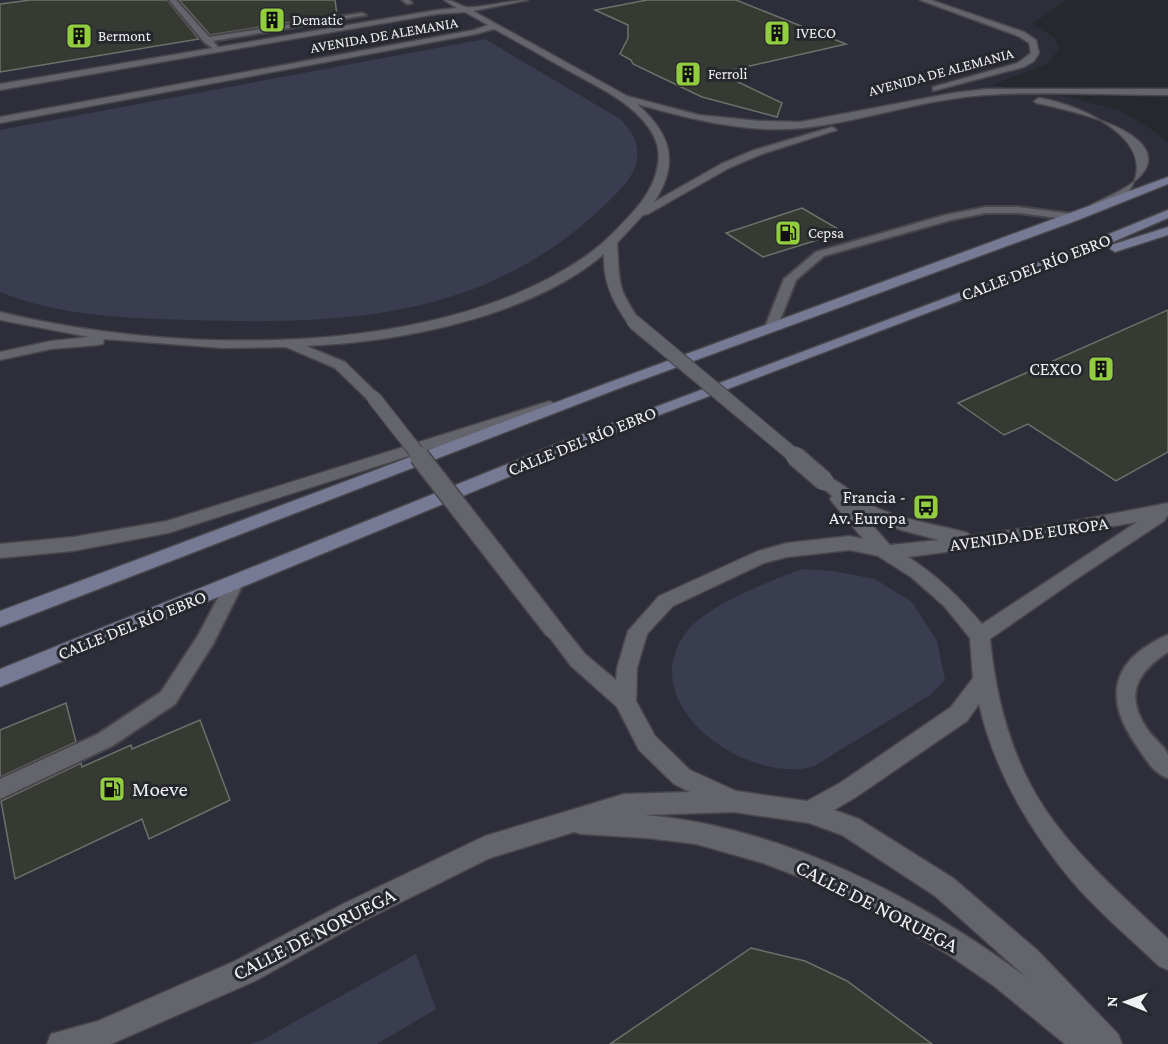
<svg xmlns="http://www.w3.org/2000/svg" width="1168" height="1044" font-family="'Crimson Pro',serif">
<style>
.built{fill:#2d2e3a}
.green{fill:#3a3c4f}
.building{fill:#373a33;stroke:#6d716a;stroke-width:1.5}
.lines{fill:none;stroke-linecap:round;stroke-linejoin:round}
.lane-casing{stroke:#46464b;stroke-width:4}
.street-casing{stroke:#46464b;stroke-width:3}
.secondary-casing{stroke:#46464b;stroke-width:3}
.lane{fill:#63646c;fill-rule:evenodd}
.street{fill:#63646c;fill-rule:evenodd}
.secondary{fill:#777a95;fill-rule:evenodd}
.street-bridge-far1-casing{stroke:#46464b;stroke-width:16;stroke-linecap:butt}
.street-bridge-casing{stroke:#46464b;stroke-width:22;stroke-linecap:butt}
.street-bridge-far1{stroke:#63646c;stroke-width:14}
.street-bridge{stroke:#63646c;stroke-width:19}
.labels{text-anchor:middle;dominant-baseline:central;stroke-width:6;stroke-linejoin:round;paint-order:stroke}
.far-poi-label{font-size:15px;fill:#eff0f4;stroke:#27282e;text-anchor:start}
.far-street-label{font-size:15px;fill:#eff0f4;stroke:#27282e}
.street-label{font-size:18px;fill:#eff0f4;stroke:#27282e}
.poi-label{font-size:18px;fill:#eff0f4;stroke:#27282e;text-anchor:end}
.near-poi-label{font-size:21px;fill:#eff0f4;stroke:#27282e;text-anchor:start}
.near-street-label{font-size:21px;fill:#eff0f4;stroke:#27282e}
</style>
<rect width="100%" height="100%" fill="#27282e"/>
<!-- built -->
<path class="built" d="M0 0H1066L1032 24 1054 37 1059 49 1047 64 991 85 1069 97 1121 111 1154 131 1168 143V1044H0Z"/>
<!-- green -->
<path class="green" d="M485 39 620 119C648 146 640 171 614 196 493 319 350 325 188 320 126 318 58 316 0 292V130Z
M802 569 833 571 875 579 912 602 937 641 945 680 930 695C900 714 870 732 840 750 831 755 818 766 808 768 743 780 636 706 684 635 703 606 770 581 802 569Z
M416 954 436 1009 377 1044H250L262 1040Z"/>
<!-- building -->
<path class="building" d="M31 0H167L199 39 0 72V4Z
M179 0H335L337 15 210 35Z
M647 0H736L846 44 719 73 782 103 777 117 702 97 633 64 631 60 620 54 628 38V25L595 10Z
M802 208 843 232 763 257 726 233Z
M1168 310V452L1116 481 1028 424 1004 435 958 403Z
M66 703 76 742 0 777V730Z
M200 720 230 800 149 839 142 819 15 879 1 801 81 763 82 767 131 745 132 749Z
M751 948 805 961 847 981 932 1044H610Z"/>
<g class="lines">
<defs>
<path id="lane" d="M169 0H176L209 37 362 13 366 15 213 41 218 47 214 49 204 42Z
M402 0H409L412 3 407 4Z
M986 207H1018L1074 214 1079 217 1074 220 1018 213H986L951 220 824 256 796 280 776 330 771 331 765 327 784 279 816 252 945 215Z
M234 577 240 579 243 584 213 644 175 704 112 746 0 799V779L98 734 161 692 199 634 228 579Z
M1168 635V652C1134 674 1124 698 1150 733 1155 739 1166 748 1168 755 1168 761 1168 772 1168 778 1155 774 1146 760 1139 749 1114 715 1103 677 1144 648 1152 643 1159 638 1168 635Z"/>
<path id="street" d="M444 0C454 0 458 5 466 7 475 9 513 0 528 0L473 11 627 96 699 115 759 121 800 122 953 93 987 89H1168V95C1108 95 1046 91 986 95 924 99 865 121 803 128 748 134 690 119 637 104 671 134 680 163 654 202L721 164 754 150 832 127 837 130 762 154 729 168 648 214 643 215 617 243C620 283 616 287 641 322L639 325H629C613 302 603 283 604 254 529 317 402 342 306 346L345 362 379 395 382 398 379 401H369L335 368 286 347 223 348 104 339 103 344 98 345 51 349 0 360V352L51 341 89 337 0 320V312C170 354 433 360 583 258 601 246 617 230 632 213 653 191 670 156 649 128 631 102 600 88 573 73 546 58 520 43 494 29L476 34 0 123V117L474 30 488 25 465 12 437 14 0 90V84L437 10 457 8Z
M920 0H931L1024 32 1036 40 1039 53 1034 61 1024 67 933 91V87L1018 63 1031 53 1029 43 1018 36Z
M1039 98C1083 105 1168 143 1125 197 1115 202 1102 212 1091 209V205C1108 196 1134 187 1145 170 1168 129 1058 108 1036 103L1034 101Z
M550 401 558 406 556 409 168 533 73 551 0 558V544L73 537 167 521Z
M824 475C839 479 858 499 875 507 905 521 937 524 968 533L970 536 1064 523 1168 503V515L1164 521 1075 580 990 639C996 699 1011 758 1045 809 1078 858 1125 898 1168 939V970L1159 966C1130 938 1097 911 1071 880 1028 828 994 770 979 704L967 721 856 797 834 810 859 819 953 878 1038 951 1118 1034 1122 1044H1065L994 986 949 955 855 901 807 880 763 863 696 844 647 838 581 834 574 832 490 858 363 921 255 981 111 1044H47L51 1034 98 1021 235 961 345 903 485 836 624 794 690 792 674 784 639 750 617 707 571 666 544 630 547 624 554 622 561 624 585 654 616 680 617 668 628 631 659 596 758 551 787 543 850 536 863 539 833 503 830 499 832 496 815 481 818 477ZM864 516 901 530 939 540 890 545ZM1137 522 982 624C960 598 937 575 908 557L1029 541ZM850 550 878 556 911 577 944 606 970 638 973 678 951 707 840 783 807 801 736 791 690 770 655 736 636 701 637 668 647 634 673 606 764 563 787 557ZM734 812 809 823 842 835 935 896 1027 978C921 898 779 826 645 815Z"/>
<path id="secondary" d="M1168 177V184L1078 220 620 388 0 627V611L610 382Z
M1168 210V218L1108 244 649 419 0 687V669L557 444 1033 265Z
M1168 227V235L1115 252 1109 248 1111 245Z"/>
</defs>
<!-- lane casing -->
<use href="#lane" class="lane-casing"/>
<!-- street casing -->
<use href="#street" class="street-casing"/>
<!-- secondary casing -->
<use href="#secondary" class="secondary-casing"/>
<!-- lane -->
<use href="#lane" class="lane"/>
<!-- street -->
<use href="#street" class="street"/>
<!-- secondary -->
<use href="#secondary" class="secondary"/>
<defs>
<path id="street-bridge-far1" d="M634 322 797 458
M374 398 421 458"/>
<path id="street-bridge" d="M419 456 554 630
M795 456 824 481"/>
</defs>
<!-- street-bridge-far1 casing -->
<use href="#street-bridge-far1" class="street-bridge-far1-casing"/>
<!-- street-bridge casing -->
<use href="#street-bridge" class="street-bridge-casing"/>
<!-- street-bridge-far1 -->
<use href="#street-bridge-far1" class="street-bridge-far1"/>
<!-- street-bridge -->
<use href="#street-bridge" class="street-bridge"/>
</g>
<!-- icons -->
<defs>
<symbol id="building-square" viewBox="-11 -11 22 22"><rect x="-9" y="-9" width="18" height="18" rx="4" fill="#92cd3f" stroke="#27282e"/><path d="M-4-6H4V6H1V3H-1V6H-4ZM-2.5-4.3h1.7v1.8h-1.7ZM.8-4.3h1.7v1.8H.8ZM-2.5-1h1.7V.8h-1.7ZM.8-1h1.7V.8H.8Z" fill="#111"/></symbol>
<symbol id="fuel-square" viewBox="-11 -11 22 22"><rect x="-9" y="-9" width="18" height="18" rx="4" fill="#92cd3f" stroke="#27282e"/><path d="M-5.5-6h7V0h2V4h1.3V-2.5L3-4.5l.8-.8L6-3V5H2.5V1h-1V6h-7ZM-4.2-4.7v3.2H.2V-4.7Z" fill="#111"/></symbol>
<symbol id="bus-square" viewBox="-11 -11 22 22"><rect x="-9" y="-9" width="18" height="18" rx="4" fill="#92cd3f" stroke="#27282e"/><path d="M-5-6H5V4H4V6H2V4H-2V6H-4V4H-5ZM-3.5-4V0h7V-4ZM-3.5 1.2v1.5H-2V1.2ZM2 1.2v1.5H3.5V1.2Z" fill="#111"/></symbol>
</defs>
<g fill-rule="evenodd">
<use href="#building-square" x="257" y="5" width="30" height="30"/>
<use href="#building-square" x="762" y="18" width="30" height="30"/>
<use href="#building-square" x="64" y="21" width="30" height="30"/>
<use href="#building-square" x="673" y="59" width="30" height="30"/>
<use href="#fuel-square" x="773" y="218" width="30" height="30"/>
<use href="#building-square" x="1086" y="354" width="30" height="30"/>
<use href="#bus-square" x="911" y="492" width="30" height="30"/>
<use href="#fuel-square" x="97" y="774" width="30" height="30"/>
</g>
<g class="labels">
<!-- far-poi labels -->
<g class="far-poi-label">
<text x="292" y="20">Dematic</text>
<text x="796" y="33">IVECO</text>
<text x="98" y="36">Bermont</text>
<text x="708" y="74">Ferroli</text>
<text x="808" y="233">Cepsa</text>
</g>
<!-- far-street labels -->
<g class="far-street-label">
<text transform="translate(384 35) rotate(-10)">AVENIDA DE ALEMANIA</text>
<text transform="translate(941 72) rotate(-15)">AVENIDA DE ALEMANIA</text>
</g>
<!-- street labels -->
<g class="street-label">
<text transform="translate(1036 267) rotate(-21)">CALLE DEL RÍO EBRO</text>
<text transform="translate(582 441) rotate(-22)">CALLE DEL RÍO EBRO</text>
<text transform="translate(1029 534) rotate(-8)">AVENIDA DE EUROPA</text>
<text transform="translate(132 625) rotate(-22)">CALLE DEL RÍO EBRO</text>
</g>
<!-- poi labels -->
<g class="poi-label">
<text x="1082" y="369">CEXCO</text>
<text x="906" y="497">Francia -<tspan x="906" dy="21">Av. Europa</tspan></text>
</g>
<!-- near-poi labels -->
<g class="near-poi-label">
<text x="132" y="789">Moeve</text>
</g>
<!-- near-street labels -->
<g class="near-street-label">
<text transform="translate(877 906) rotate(27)">CALLE DE NORUEGA</text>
<text transform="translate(314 934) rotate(-27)">CALLE DE NORUEGA</text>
</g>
</g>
<!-- north arrow -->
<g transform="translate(1126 1002) rotate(271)" stroke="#27282e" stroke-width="4.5" paint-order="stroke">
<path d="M0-4.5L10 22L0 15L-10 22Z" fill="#eff0f4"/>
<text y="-9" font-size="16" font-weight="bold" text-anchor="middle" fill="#eff0f4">N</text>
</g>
</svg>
